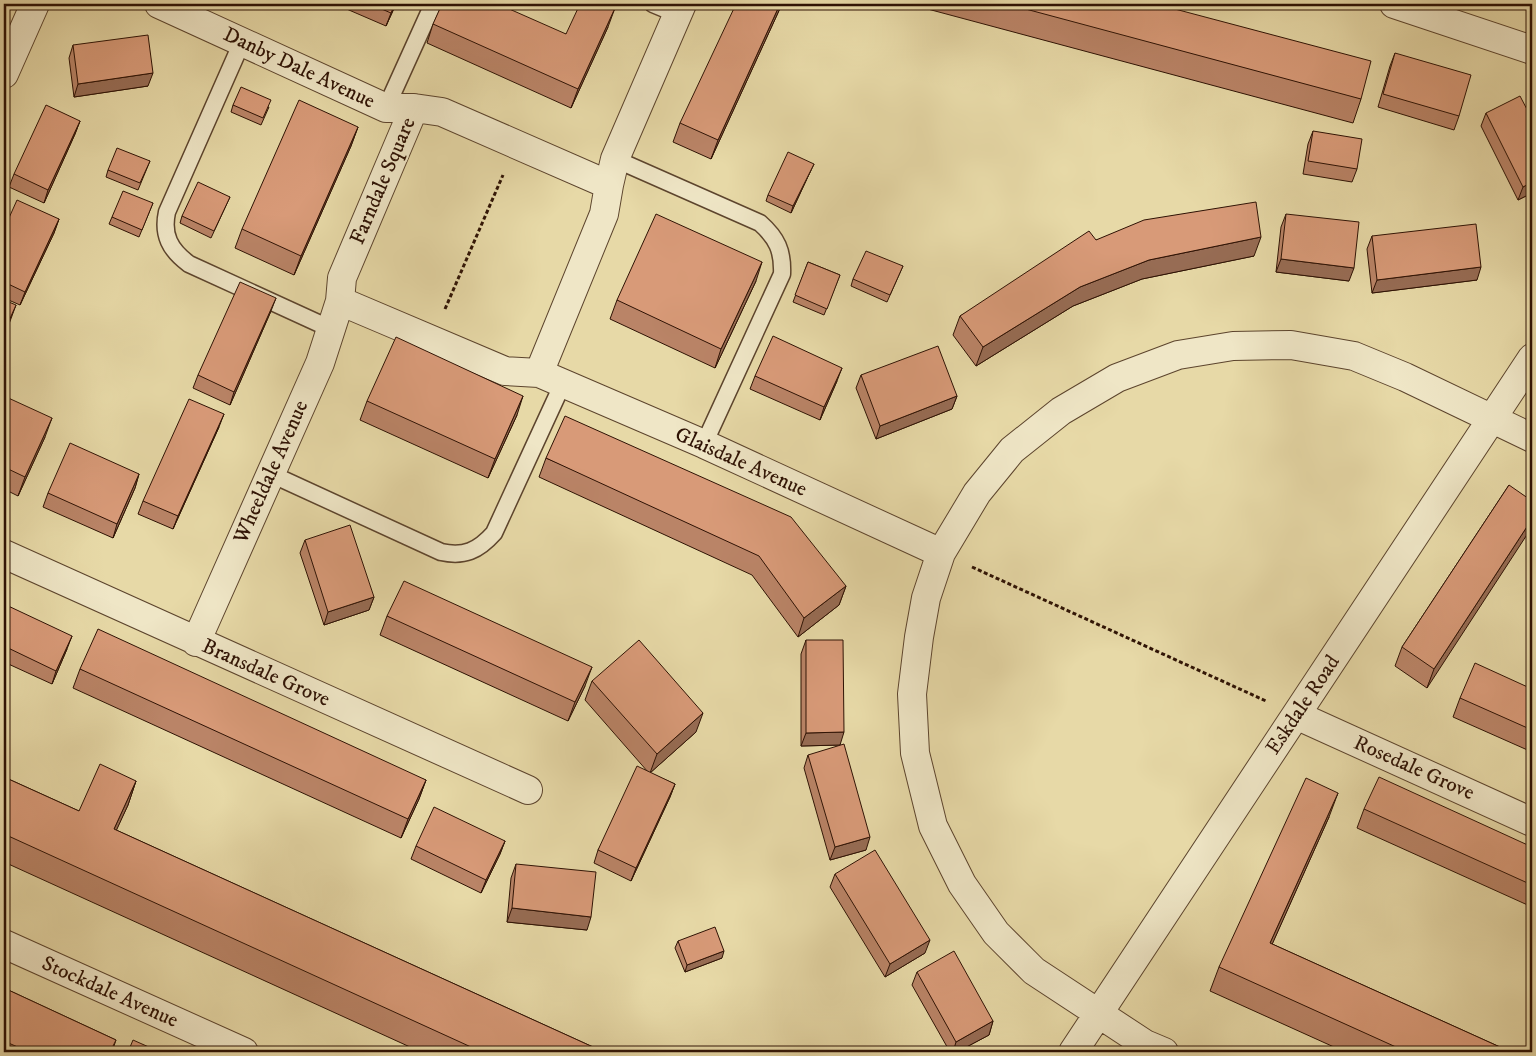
<svg xmlns="http://www.w3.org/2000/svg" width="1536" height="1056" font-family="'IM FELL DW Pica',serif">
<style>
.lines{fill:none;stroke-linecap:round;stroke-linejoin:round}
.service-casing{stroke:#5c442d;stroke-width:19}
.minor-casing{stroke:#5c442d;stroke-width:30}
.path{stroke:#2e1204;stroke-width:3;stroke-dasharray:4 2.5;stroke-linecap:butt}
.service{stroke:#efe6c6;stroke-width:16}
.minor{stroke:#efe6c6;stroke-width:28}
.wall{fill:#ba8467;stroke:#2e1204}
.shaded-wall{fill:#976c54;stroke:#2e1204}
.building{fill:#d89a78;stroke:#2e1204}
.labels{text-anchor:middle;dominant-baseline:central;stroke-width:4;stroke-linejoin:round;paint-order:stroke}
.street-label{font-size:21px;fill:#2e1204;stroke:#efe6c6}
</style>
<rect width="100%" height="100%" fill="#e7d9a7"/>
<filter id="stains"><feTurbulence type="fractalNoise" baseFrequency=".004" numOctaves="4"/><feColorMatrix values="0 0 0 0 .2 0 0 0 0 .09 0 0 0 0 .02 0 0 0 .5 -.17"/></filter>
<radialGradient id="worn" r=".72"><stop offset=".6" stop-color="#630" stop-opacity="0"/><stop offset="1" stop-color="#630" stop-opacity=".3"/></radialGradient>
<g class="lines">
<defs>
<path id="service" d="M653 4 677 14
M242 42 167 212C162 235 170 250 189 264L331 329
M386 108 433 4
M615 159 760 223C777 238 783 251 782 274L704 444
M271 474 441 552C464 557 478 551 494 533L563 383"/>
<path id="minor" d="M159 4 386 108H414
M1394 4 1532 50
M4 74 35 4
M609 185 615 159 682 4
M539 373 604 214 609 185 442 112 414 108 342 278 340 301 505 371 539 373 704 444 941 553
M4 554 528 790
M196 642 320 363 340 301
M1296 715 1532 822
M4 944 244 1052
M1073 1052 1532 358
M1164 1052 1145 1044 1034 971 996 933 962 884 933 826 915 753 912 694 919 637 926 598 941 553 977 493 1012 450 1061 411 1117 378 1178 355 1233 346 1291 345 1354 356 1405 377 1532 438"/>
</defs>
<!-- service casing -->
<use href="#service" class="service-casing"/>
<!-- minor casing -->
<use href="#minor" class="minor-casing"/>
<!-- path -->
<path class="path" d="M445 309 503 175
M972 567 1266 701"/>
<!-- service -->
<use href="#service" class="service"/>
<!-- minor -->
<use href="#minor" class="minor"/>
</g>
<!-- wall -->
<path class="wall" d="M335 4H396L386 26Z
M782 4 711 159 673 142 680 123Z
M909 4H1156L1361 99 1353 123Z
M433 24 566 34 608 27 571 108 427 43Z
M73 45 148 86 74 97 69 58Z
M1395 53 1459 116 1454 130 1378 107 1390 66Z
M233 105 269 107 261 125 231 112Z
M1486 113 1532 193 1518 200 1481 126Z
M80 121 75 134 44 203 9 187 14 174Z
M358 127 351 146 294 275 235 248 242 229Z
M1313 131 1357 169 1352 182 1303 174 1308 144Z
M150 161 138 190 106 177 108 170Z
M811 170 791 213 766 201 768 195Z
M230 197 211 238 180 223 182 216Z
M153 203 139 237 109 224 112 217Z
M1286 214 1349 281 1276 272 1281 227Z
M59 219 54 233 20 305 4 298V229Z
M1372 236 1477 280 1372 293 1367 249Z
M1096 240 1254 256 1142 279 1073 306 976 366 953 335 960 316Z
M808 262 840 275 824 315 793 302Z
M903 266 887 302 851 286 853 279Z
M756 281 715 368 610 319 617 300Z
M271 311 230 405 193 388 198 375Z
M861 375 957 396 952 409 876 439 856 388Z
M755 376 837 381 820 420 750 389Z
M4 396 45 437 18 496 4 489Z
M367 401 517 415 488 478 360 420Z
M219 427 173 529 138 514 143 501Z
M546 458 846 586 839 605 798 637 752 575 539 477Z
M139 474 135 488 113 538 43 507 48 493Z
M1509 485 1427 688 1395 666 1402 647Z
M305 540 374 597 369 610 324 625 300 553Z
M4 604 67 649 52 684 4 662Z
M387 616 585 686 568 721 380 635Z
M806 640 840 745 801 746V654Z
M80 669 426 780 419 799 401 838 73 688Z
M592 681 696 732 650 773 675 784 670 797 631 881 594 863 598 850 648 772 585 700Z
M1532 689V752L1453 717 1460 698Z
M808 755 866 850 830 860 804 768Z
M4 777 79 811 136 781 128 805 116 830 604 1052H421L4 862Z
M1364 809 1532 847V907L1357 828Z
M1329 817 1272 944 1511 1052H1345L1210 991 1219 967Z
M505 841 500 854 481 893 411 859 416 846Z
M516 864 587 930 507 922 511 878Z
M835 874 925 953 885 977 830 887Z
M678 941 722 958 685 972 675 948Z
M917 972 993 1021 989 1035 957 1052H950L912 985Z
M4 988 116 1040 112 1052H4Z"/>
<!-- shaded-wall -->
<path class="shaded-wall" d="M395 4H396L386 26 391 13Z
M780 4H782L711 159 718 140Z
M615 8 608 27 571 108 578 89Z
M153 73 148 86 74 97 78 84Z
M80 121 75 134 44 203 48 190Z
M358 127 351 146 294 275 301 256Z
M814 164 811 170 791 213 793 206Z
M1532 182V193L1518 200 1523 187Z
M59 219 54 233 20 305 25 292Z
M1261 237 1254 256 1142 279 1073 306 976 366 983 347 1080 287 1149 260Z
M1281 259 1354 268 1349 281 1276 272Z
M762 262 756 281 715 368 721 349Z
M1481 267 1477 280 1372 293 1377 280Z
M276 298 271 311 230 405 234 392Z
M16 305 9 324 4 335V332Z
M842 368 837 381 820 420 824 407Z
M523 396 517 415 488 478 495 459Z
M957 396 952 409 876 439 880 426Z
M224 414 219 427 173 529 178 516Z
M52 418 45 437 18 496 25 477Z
M139 474 135 488 113 538 117 524Z
M1532 519V527L1427 688 1434 669Z
M846 586 839 605 798 637 804 618Z
M374 597 369 610 324 625 328 612Z
M72 636 67 649 52 684 56 671Z
M592 667 585 686 568 721 575 702Z
M703 713 696 732 650 773 657 754Z
M844 732 840 745 801 746 806 733Z
M426 780 419 799 401 838 408 819Z
M136 781 128 805 106 853 114 829Z
M675 784 670 797 631 881 636 868Z
M1338 793 1329 817 1262 967 1270 943Z
M870 837 866 850 830 860 835 847Z
M505 841 500 854 481 893 486 880Z
M512 908 591 917 587 930 507 922Z
M930 940 925 953 885 977 890 964Z
M724 951 722 958 685 972 687 965Z
M993 1021 989 1035 957 1052H953L956 1042Z"/>
<!-- building -->
<path class="building" d="M370 4H395L391 13Z
M442 4H498L566 34 580 4H607L615 8 578 89 433 24Z
M736 4H780L718 140 680 123Z
M1007 4H1156L1371 61 1361 99Z
M148 35 153 73 78 84 73 45Z
M1395 53 1471 75 1459 116 1383 94Z
M241 87 271 100 263 118 233 105Z
M1520 96 1532 119V182L1523 187 1486 113Z
M299 100 358 127 301 256 242 229Z
M46 105 80 121 48 190 14 174Z
M1313 131 1362 139 1357 169 1308 161Z
M117 148 150 161 140 183 108 170Z
M788 152 814 164 793 206 768 195Z
M198 182 230 197 214 231 182 216Z
M123 191 153 203 142 230 112 217Z
M17 200 59 219 25 292 4 282V229Z
M1256 202 1261 237 1149 260 1080 287 983 347 960 316 1089 231 1096 240 1144 220Z
M656 214 762 262 721 349 617 300Z
M1286 214 1359 222 1354 268 1281 259Z
M1476 224 1481 267 1377 280 1372 236Z
M866 251 903 266 890 295 853 279Z
M808 262 840 275 827 309 795 295Z
M240 282 276 298 234 392 198 375Z
M4 300 16 305 4 332Z
M773 336 842 368 824 407 755 376Z
M396 337 523 396 495 459 367 401Z
M938 346 957 396 880 426 861 375Z
M4 396 52 418 25 477 4 467Z
M189 399 224 414 178 516 143 501Z
M565 416 791 517 846 586 804 618 759 556 546 458Z
M70 443 139 474 117 524 48 493Z
M1509 485 1532 501V519L1434 669 1402 647Z
M350 525 374 597 328 612 305 540Z
M404 581 592 667 575 702 387 616Z
M4 604 72 636 56 671 4 646Z
M98 629 426 780 408 819 80 669Z
M639 640 703 713 657 754 592 681Z
M806 640H843L844 732 806 733Z
M1475 663 1532 689V730L1460 698Z
M844 744 870 837 835 847 808 755Z
M100 764 136 781 114 829 604 1052H482L4 834V777L79 811Z
M637 766 675 784 636 868 598 850Z
M1379 777 1532 847V885L1364 809Z
M1306 778 1338 793 1270 943 1511 1052H1407L1219 967Z
M434 807 505 841 486 880 416 846Z
M875 850 930 940 890 964 835 874Z
M516 864 596 872 591 917 512 908Z
M715 927 724 951 687 965 678 941Z
M954 951 993 1021 956 1042 917 972Z
M4 988 116 1040 110 1052H29L4 1041Z
M133 1040 160 1052H128Z"/>
<g class="labels">
<!-- street labels -->
<g class="street-label">
<text transform="translate(299 68) rotate(25)">Danby Dale Avenue</text>
<text transform="translate(383 181) rotate(-67)">Farndale Square</text>
<text transform="translate(741 462) rotate(24)">Glaisdale Avenue</text>
<text transform="translate(271 472) rotate(-66)">Wheeldale Avenue</text>
<text transform="translate(266 673) rotate(24)">Bransdale Grove</text>
<text transform="translate(1303 705) rotate(-56)">Eskdale Road</text>
<text transform="translate(1414 768) rotate(24)">Rosedale Grove</text>
<text transform="translate(110 992) rotate(24)">Stockdale Avenue</text>
</g>
</g>
<!-- margin -->
<rect width="1536" height="1056" fill="none" stroke="#e7d9a7" stroke-width="20"/>
<rect x="5" y="5" width="1526" height="1046" fill="none" stroke="#2e1204" stroke-width="2.5"/>
<rect x="10" y="10" width="1516" height="1036" fill="none" stroke="#2e1204"/>
<rect width="100%" height="100%" filter="url(#stains)"/>
<rect width="100%" height="100%" fill="url(#worn)"/>
</svg>
